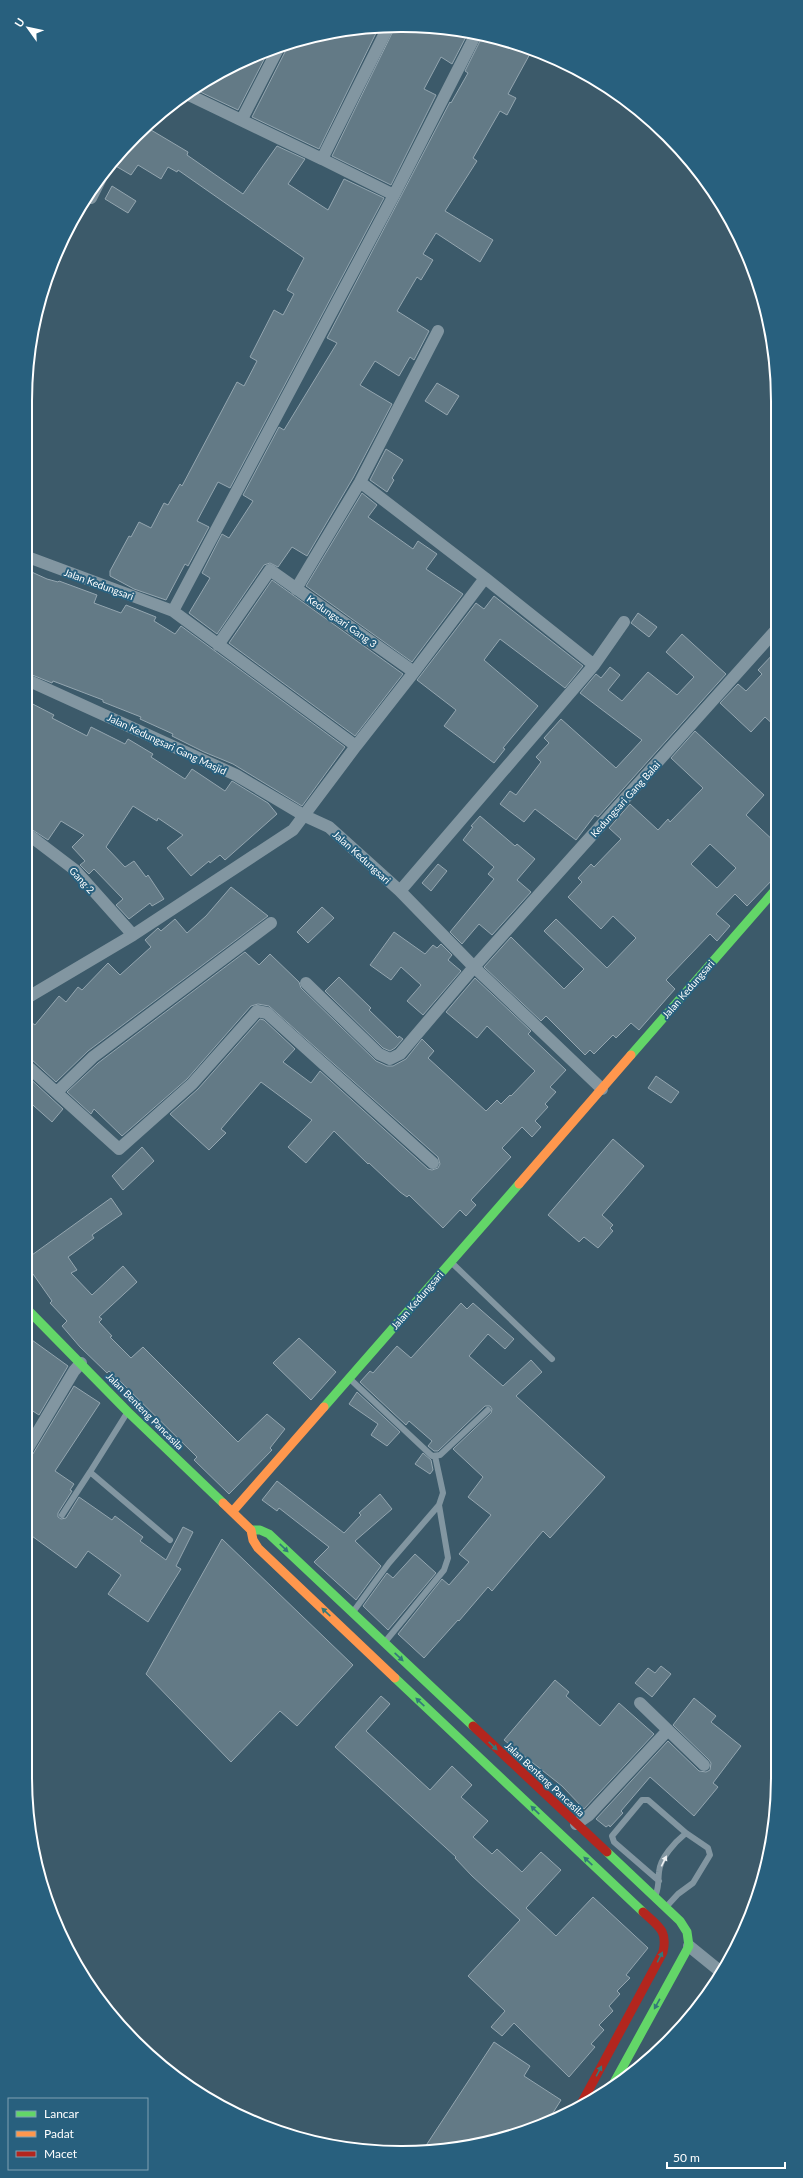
<svg xmlns="http://www.w3.org/2000/svg" width="803" height="2178" font-family="Lato,sans-serif">
<style>
.building{fill:#637a86;stroke:#94a6b0;fill-rule:evenodd}
.lines{fill:none;stroke-linecap:round;stroke-linejoin:round}
.lane{stroke:#8296a1;stroke-width:6}
.street{stroke:#8296a1;stroke-width:12}
.fast{stroke:#63d668;stroke-width:9}
.slow{stroke:#ff974d;stroke-width:9}
.jam{stroke:#b3261e;stroke-width:9}
.oneway{fill:#34787a}
.oneway2{fill:#eceff1}
.labels{text-anchor:middle;dominant-baseline:central;stroke-width:4;stroke-linejoin:round;paint-order:stroke}
.street-label{font-size:10px;fill:#fff;stroke:#28607e}
.rim{fill:none;stroke:#fff;stroke-width:2}
</style>
<rect width="100%" height="100%" fill="#3c5a6a"/>
<!-- building -->
<path class="building" d="M426 26 468 33 452 64 441 57 424 89 436 95 391 185 332 156 395 27Z
M379 27 319 149 252 117 287 48V43L353 28Z
M483 35 499 38 531 52 508 94 516 98 507 115 500 111 473 158 477 161 445 211 493 240 480 262 436 233 423 254 433 260 421 280 417 277 397 311 429 331 414 360 410 357 399 376 375 361 360 385 392 404 353 478 307 556 292 547 278 567 270 563 264 565 217 634 189 613 210 578 202 573 222 534 229 538 253 501 243 495 279 427 284 430 337 343 327 338 450 102 451 103 468 73 465 71Z
M269 50 238 110 194 89 213 75Z
M146 127 188 152 187 155 243 194 277 146 305 159 288 184 328 210 344 179 384 198 230 488 218 482 197 521 209 527 188 566 185 564 166 600 134 589 110 576V571L129 536 131 537 139 522 151 528 164 503 168 505 180 484 182 486 237 382 244 386 257 361 250 357 274 310 283 315 294 294 287 290 304 258 178 170 177 172 168 167 161 179 138 165 131 175 114 165 121 153Z
M112 186 136 201 128 213 105 199Z
M437 383 459 396 447 415 425 401Z
M386 449 403 460 392 478 394 480 387 492 370 480Z
M362 493 377 505 368 517 413 549 418 541 437 554 426 569 463 594 412 662 306 586Z
M25 569 47 579 58 582 59 581 97 595 94 603 121 613 126 605 156 617 154 621 175 634 181 626 345 747 302 806 233 764 204 752 172 736 173 734 140 719 141 717 103 702V700L53 681 52 683 25 672Z
M272 580 403 674 355 736 229 643Z
M494 596 583 666 565 688 500 639 484 660 538 706 503 748 505 749 494 763 444 726 456 710 417 680 476 603 484 609Z
M638 613 657 627 649 637 631 623Z
M682 634 726 674 598 817 595 815 576 840 535 809 524 822 500 804 510 791 516 795 541 762 536 757 549 743 544 738 561 719 616 768 642 740 580 693 596 674 601 678 610 667 620 675 608 690 622 701 648 672 677 695 694 677 666 652Z
M775 652 776 727 765 717 751 732 720 703 738 684 746 691 762 674 758 670Z
M25 700 54 715 52 718 87 736 91 727 125 744 128 739 153 754 151 757 185 779 192 769 225 791 232 781 268 803 277 814 225 860 220 855 210 863 209 861 191 876 167 848 183 835 158 818 157 821 133 806 106 847 125 867 134 861 146 877 148 875 164 899 152 906 150 903 129 919 116 905 123 899 94 869 89 874 80 865 85 861 72 847 84 835 61 821 48 840 25 825Z
M695 731 764 795 746 815 776 843V876L747 906 735 894 716 914 730 926 717 941 710 934 666 980 675 989 639 1030 631 1023 616 1038 613 1035 594 1054 590 1050 585 1055 546 1016 541 1021 484 967 511 937 564 989 584 969 544 931 556 919 607 968 636 938 613 916 601 929 568 897 582 882 578 878 591 864 594 867 621 839 609 828 630 804 658 830 668 819 670 822 703 788 671 758ZM710 844 736 868 717 888 691 864Z
M480 816 515 846 517 844 535 859 517 880 531 892 492 935 479 924 462 944 450 932 494 879 488 874 494 867 463 840 473 827 471 826Z
M438 864 447 871 431 891 422 883Z
M231 887 268 916 88 1051 56 1082 30 1058 25 1057V1018L35 1025 59 996 66 1002 78 987 82 990 108 963 120 975 151 947 145 940 158 928 161 931 175 919 187 933 206 916Z
M322 907 334 918 308 943 297 932Z
M394 932 425 954 433 945 437 948 441 944 452 955 448 960 461 971 423 1015 407 1001 421 985 401 967 391 980 370 965Z
M245 952 259 965 270 954 299 982 301 988 376 1061 387 1066H393L406 1059 422 1039 434 1051 428 1058 486 1111 497 1100 501 1104 510 1095 511 1096 535 1071 487 1026 477 1038 446 1012 475 978 531 1031 528 1034 566 1070 550 1087 556 1092 545 1104 548 1107 535 1121 541 1127 532 1137 522 1127 502 1148 511 1157 471 1200 476 1205 466 1216 460 1210 443 1228 409 1195 407 1197 400 1192 369 1163 368 1164 334 1131 306 1163 288 1147 312 1120 261 1082 221 1129 226 1133 209 1150 170 1114 198 1089 260 1019 264 1020 295 1049 283 1062 311 1083 320 1071 428 1169 432 1170 438 1168 440 1164 438 1157 269 1006 258 1004 251 1006 187 1079 122 1136 94 1109 91 1114 67 1092 98 1063Z
M339 977 371 1008 369 1010 398 1038 399 1036 403 1039 395 1048 390 1051 383 1048 325 991Z
M25 1074 63 1109 52 1122 25 1098Z
M656 1076 679 1092 671 1103 648 1088Z
M613 1139 644 1166 602 1215 613 1225 610 1228 613 1231 598 1248 584 1237 579 1242 548 1215Z
M142 1147 154 1161 123 1190 112 1176Z
M111 1198 122 1214 92 1235 94 1238 68 1257 77 1270 71 1273 92 1295 123 1266 137 1282 99 1317 102 1319 99 1322 112 1336 110 1337 131 1358 143 1347 238 1442 267 1414 285 1429 270 1448 272 1450 229 1494 194 1460 197 1457 123 1384 109 1371 107 1373 80 1347 62 1326 67 1321 50 1303 52 1301 33 1274 25 1280V1260Z
M461 1303 467 1309 473 1303 514 1339 505 1349 488 1334 469 1356 503 1386 531 1360 542 1372 516 1396 605 1477 550 1538 543 1531 492 1591 488 1587 459 1621 458 1620 424 1658 398 1634 442 1579 449 1585 469 1562 459 1554 491 1515 468 1497 483 1477 453 1449 491 1413 492 1409 490 1406H485L438 1451H434L428 1446 432 1441 409 1421 406 1425 360 1382 370 1371 373 1373 397 1346 411 1358Z
M25 1335 68 1366 39 1415 25 1406Z
M299 1338 336 1372 311 1400 273 1363Z
M74 1386 100 1403 55 1471 74 1484 70 1490 72 1491 58 1513V1517L61 1519 66 1518 79 1497 112 1520 115 1516 143 1537 140 1541 166 1560 183 1527 193 1532 176 1566 181 1569 148 1622 108 1594 121 1575 88 1551 76 1568 25 1531V1461L31 1457Z
M357 1392 400 1432 387 1446 371 1435 378 1424 349 1404Z
M423 1453 431 1460 433 1470 430 1474 415 1464Z
M277 1481 344 1533 361 1515 359 1513 380 1494 392 1509 355 1541 381 1566 356 1600 314 1562 329 1547 279 1508 277 1511 262 1500Z
M222 1539 353 1665 297 1726 280 1711 231 1762 146 1674Z
M415 1554 436 1573 388 1630 363 1606 387 1573 393 1578Z
M661 1666 671 1674 652 1697 635 1683 648 1668 655 1673Z
M555 1680 569 1692 566 1696 600 1726 619 1703 654 1734 584 1809 562 1786 504 1740Z
M381 1696 390 1704 366 1731 430 1790 452 1766 472 1785 461 1797 488 1821 473 1837 492 1854 497 1849 522 1872 541 1852 561 1870 526 1908 556 1936 593 1897 648 1948 626 1975 630 1978 617 1991 620 1994 609 2006 613 2011 599 2025 604 2030 591 2044 595 2047 569 2077 514 2023 502 2036 491 2027 505 2011 468 1976 520 1920 472 1876 455 1858 456 1857 335 1747Z
M694 1698 716 1716 711 1722 741 1746 713 1783 718 1787 694 1816 650 1777 621 1811 623 1813 610 1827 609 1825 606 1827 596 1819 668 1741 699 1771 706 1772 710 1770 711 1763 709 1760 673 1725Z
M494 2042 530 2066 524 2076 561 2100 546 2124 475 2146 425 2147Z"/>
<g class="lines">
<!-- lane -->
<path class="lane" d="M452 1263 552 1359
M350 1379 432 1456 440 1455 488 1410
M90 1472 127 1413
M62 1515 90 1472 170 1540
M353 1612 389 1563 439 1505 443 1493 435 1456
M385 1642 444 1570 448 1558 439 1505
M659 1881 614 1842 612 1836 642 1800H648L686 1833
M656 1894C659 1886 658 1881 659 1872 660 1858 675 1842 686 1833L708 1848 710 1855 693 1883 678 1894 667 1906"/>
<!-- street -->
<path class="street" d="M187 94 322 159 388 27
M242 119 280 45
M322 159 394 195
M91 198 106 168
M25 556 173 611 356 746 293 830 133 935 25 999
M485 578 594 665
M296 589 360 482 438 331
M173 611 394 195 476 34
M218 645 270 570 414 672
M25 679 236 775 305 816 329 827 400 891 474 967 602 1089
M356 746 414 672 485 578 360 482
M25 832 75 870 133 935
M400 891 594 665 624 622
M306 983 379 1054 390 1059 400 1054 474 967 775 631
M25 1064 119 1149 192 1084 257 1011 267 1013 433 1163
M57 1092 93 1057 271 923
M25 1453 74 1371 81 1363
M640 1703 704 1765
M576 1824 589 1815 668 1730
M689 1946 721 1972"/>
<!-- fast -->
<path class="fast" d="M631 1055 776 889
M25 1307 128 1412 223 1503
M324 1407 519 1184
M251 1530H260L269 1534 473 1726
M395 1678 643 1912
M607 1852 680 1921 687 1932 689 1946 610 2090"/>
<!-- slow -->
<path class="slow" d="M519 1184 631 1055
M223 1503 251 1530 253 1540 258 1548 395 1678
M233 1511 324 1407"/>
<!-- jam -->
<path class="jam" d="M473 1726 607 1852
M580 2106 663 1952C668 1930 658 1926 643 1912"/>
</g>
<!-- one-way arrows -->
<defs><path id="oneway-solid" d="M-6-.8H1V-3.2L6.5 0L1 3.2V.8H-6Z"/></defs>
<g class="oneway">
<use href="#oneway-solid" transform="translate(284 1548) rotate(44)"/>
<use href="#oneway-solid" transform="translate(326 1612) rotate(-137)"/>
<use href="#oneway-solid" transform="translate(399 1657) rotate(43)"/>
<use href="#oneway-solid" transform="translate(420 1702) rotate(-137)"/>
<use href="#oneway-solid" transform="translate(493 1746) rotate(43)"/>
<use href="#oneway-solid" transform="translate(535 1810) rotate(-136)"/>
<use href="#oneway-solid" transform="translate(588 1861) rotate(-137)"/>
<use href="#oneway-solid" transform="translate(660 1957) rotate(-63)"/>
<use href="#oneway-solid" transform="translate(657 2004) rotate(119)"/>
<use href="#oneway-solid" transform="translate(599 2071) rotate(-62)"/>
</g>
<use class="oneway2" href="#oneway-solid" transform="translate(664 1861) rotate(-64)"/>
<g class="labels">
<!-- street labels -->
<g class="street-label">
<text transform="translate(99 584) rotate(20)">Jalan Kedungsari</text>
<text transform="translate(342 621) rotate(35)">Kedungsari Gang 3</text>
<text transform="translate(167 744) rotate(25)">Jalan Kedungsari Gang Masjid</text>
<text transform="translate(625 799) rotate(-48)">Kedungsari Gang Balai</text>
<text transform="translate(362 857) rotate(42)">Jalan Kedungsari</text>
<text transform="translate(82 880) rotate(48)">Gang 2</text>
<text transform="translate(688 989) rotate(-49)">Jalan Kedungsari</text>
<text transform="translate(417 1300) rotate(-49)">Jalan Kedungsari</text>
<text transform="translate(145 1411) rotate(45)">Jalan Benteng Pancasila</text>
<text transform="translate(545 1779) rotate(43)">Jalan Benteng Pancasila</text>
</g>
</g>
<!-- crop -->
<path d="M0 0H803V2178H0ZM401 32H402A369 369 0 0 1 771 401V1777A369 369 0 0 1 402 2146H401A369 369 0 0 1 32 1777V401A369 369 0 0 1 401 32Z" fill="#28607e" fill-rule="evenodd"/>
<path class="rim" d="M401 32H402A369 369 0 0 1 771 401V1777A369 369 0 0 1 402 2146H401A369 369 0 0 1 32 1777V401A369 369 0 0 1 401 32Z"/>
<!-- legend -->
<rect x="8" y="2098" width="140" height="72" fill="#28607e" stroke="#7ea0b2"/>
<rect x="16" y="2111" width="20" height="6" fill="#63d668" stroke="#7ea0b2"/>
<text x="44" y="2118" font-size="12" fill="#ffffff">Lancar</text>
<rect x="16" y="2131" width="20" height="6" fill="#ff974d" stroke="#7ea0b2"/>
<text x="44" y="2138" font-size="12" fill="#ffffff">Padat</text>
<rect x="16" y="2151" width="20" height="6" fill="#b3261e" stroke="#7ea0b2"/>
<text x="44" y="2158" font-size="12" fill="#ffffff">Macet</text>
<!-- north arrow -->
<g transform="translate(28 28) rotate(303)" stroke="#28607e" stroke-width="3" paint-order="stroke">
<path d="M0-3L7 15L0 10L-7 15Z" fill="#ffffff"/>
<text y="-6" font-size="11" font-weight="bold" text-anchor="middle" fill="#ffffff">U</text>
</g>
<!-- scale -->
<path d="M667 2162v6h118v-6" fill="none" stroke="#ffffff" stroke-width="2"/>
<text x="673" y="2162" font-size="12" fill="#ffffff" stroke="#28607e" stroke-width="3" paint-order="stroke">50 m</text>
</svg>
